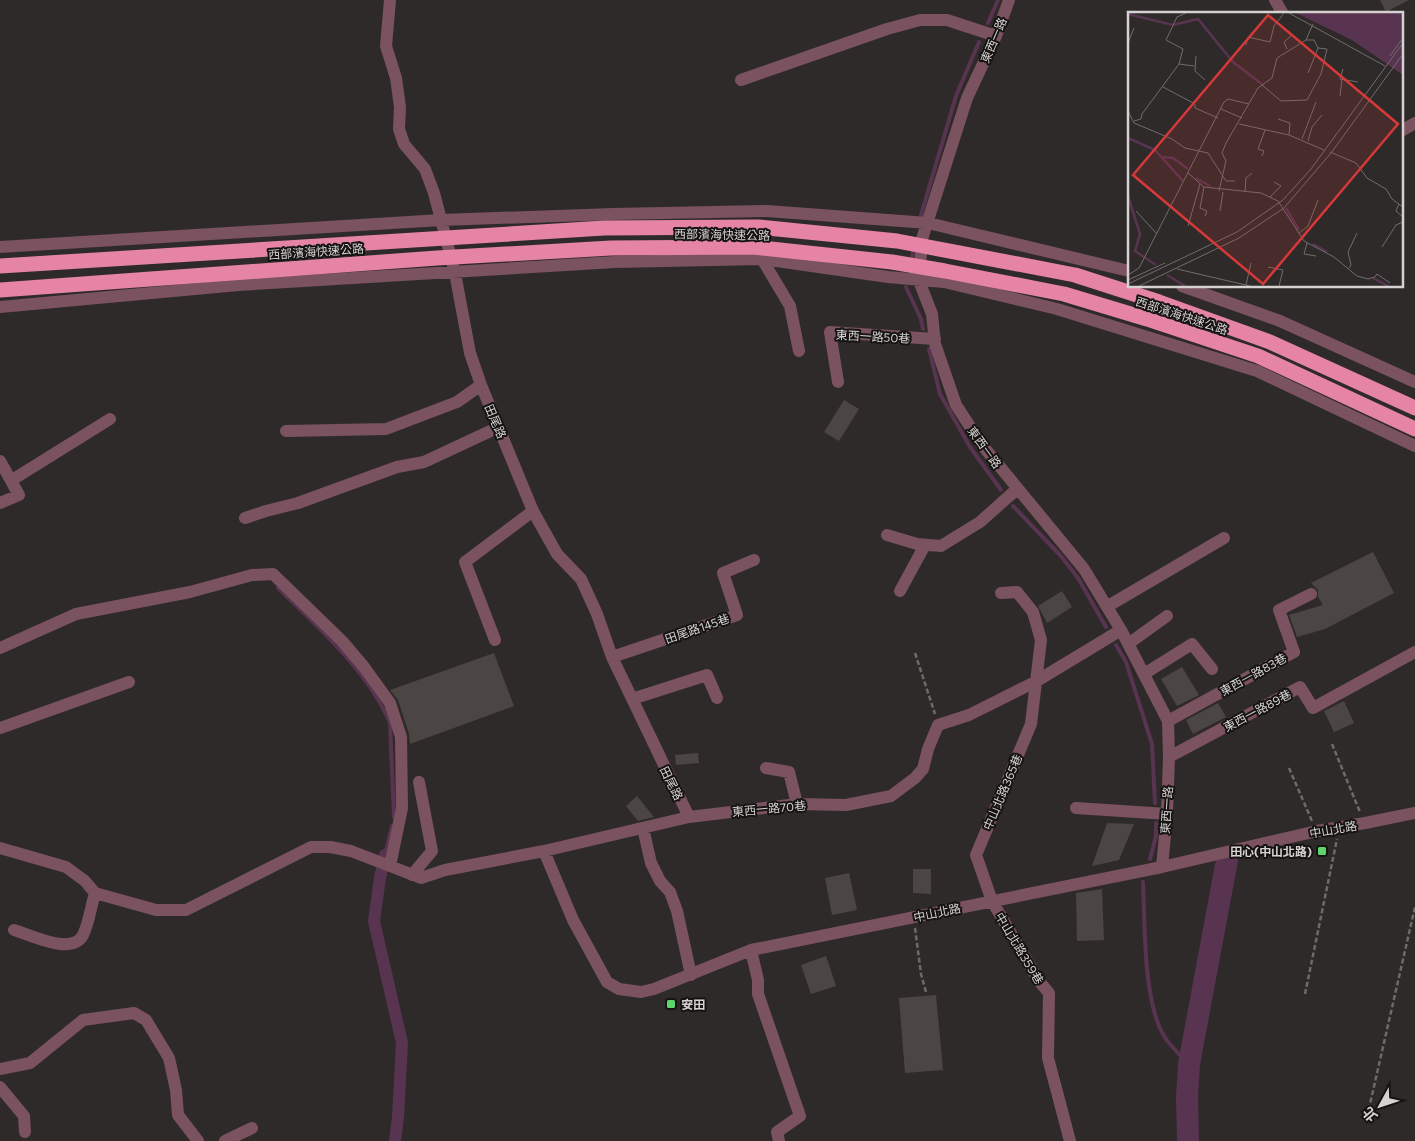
<svg xmlns="http://www.w3.org/2000/svg" width="1415" height="1141" font-family="Commissioner,'Noto Sans TC',sans-serif">
<style>
.lines{fill:none;stroke-linecap:round;stroke-linejoin:round}
.stream{stroke:#583450;stroke-width:4}
.canal{stroke:#583450;stroke-width:12}
.river{stroke:#583450;stroke-width:22}
.building{fill:#4b4643}
.path{stroke:#6f6a6a;stroke-width:2.5;stroke-dasharray:5 2.5;stroke-linecap:butt}
.minor{stroke:#7b525f;stroke-width:12}
.highway{stroke:#e684a5;stroke-width:15}
.poi-dot{fill:#5ed56c;stroke:#161313;stroke-width:2}
.labels{text-anchor:middle;dominant-baseline:central;stroke-width:4;stroke-linejoin:round;paint-order:stroke}
.street-label{font-size:12px;fill:#d5d2d1;stroke:#161313}
.poi-label{font-size:12px;font-weight:bold;fill:#d5d2d1;stroke:#161313;text-anchor:end}
.inset-river{fill:none;stroke:#583450;stroke-width:2.5}
.inset-road{fill:none;stroke:#716d6d;stroke-width:1}
.view{fill:#d63939;fill-opacity:0.15;stroke:#d63939;stroke-width:2.5}
.inset-edge{fill:none;stroke:#d5d2d1;stroke-width:2.5}
</style>
<rect width="100%" height="100%" fill="#2f2a2a"/>
<g class="lines">
<!-- stream -->
<path class="stream" d="M988 23 998 0
M921 215 956 96 979 42
M911 262 914 247
M906 287 921 319 923 329
M929 349 940 394 970 447 1001 490
M1013 506 1060 555 1078 578 1106 627
M278 588C318 627 368 671 390 723L394 817
M1116 645 1126 662 1152 744 1155 803
M385 855 392 826
M1150 859 1156 836V823
M1143 882C1145 924 1143 1001 1164 1036 1170 1046 1181 1056 1189 1064"/>
<!-- canal -->
<path class="canal" d="M385 855 380 878 374 921 402 1043 398 1117 395 1141"/>
<!-- river -->
<path class="river" d="M1188 1141 1187 1097 1189 1064 1227 860"/>
</g>
<!-- building -->
<path class="building" d="M1380 0H1409L1386 12Z
M844 400 859 409 839 441 824 432Z
M1373 552 1394 593 1325 629 1297 637 1289 615 1323 605 1318 597V590L1311 583Z
M1062 591 1072 607 1047 623 1038 606Z
M494 653 514 706 410 744 409 734 398 700 390 690Z
M1182 667 1199 695 1177 706 1161 679Z
M1344 701 1354 723 1334 732 1324 711Z
M1218 703 1226 717 1193 734 1186 720Z
M698 753 699 763 676 765 675 755Z
M637 796 654 817 638 821 626 806Z
M1107 823 1134 824 1119 860 1092 866Z
M913 869H931V894L913 893Z
M849 873 857 910 832 915 825 878Z
M1102 889 1104 940 1077 941 1076 893Z
M826 956 836 986 811 994 801 965Z
M936 995 943 1070 905 1073 899 998Z"/>
<g class="lines">
<!-- path -->
<path class="path" d="M915 653 935 714
M1332 744 1360 812
M1289 768 1312 821
M915 928 921 974 926 992
M1305 994 1337 839
M1367 1117 1415 907"/>
<!-- minor -->
<path class="minor" d="M390 0 386 46 396 78 400 107 399 129 404 144 425 169 434 193 455 273 470 353 481 385 533 511 557 554 581 579 597 614 612 657 689 817
M1009 0 996 36 967 98 922 239 919 281 932 314 935 344 956 405 982 445 1084 569 1121 630 1168 721 1169 757 1167 814 1162 867
M1275 0 1283 14
M741 80 887 29 920 20H947L996 36
M1401 131 1415 123
M0 247 441 220 613 214 767 211 928 223 1129 271
M762 259 790 306 799 351
M1182 286 1280 321 1415 382
M0 307 238 285 615 262 762 259 888 277 944 282 1057 309 1257 371 1415 446
M838 382 830 332 935 339
M286 431 386 429 457 402 481 385
M0 461 19 495 0 503
M12 480 110 419
M245 518 266 511 298 503 397 467 424 462 499 427
M887 535 917 544 941 546 980 522 1017 489
M900 591 925 545
M1001 593 1017 592 1033 612 1041 640 1031 724 976 855 992 901 1039 981 1049 993 1048 1058 1070 1141
M1108 606 1224 538
M495 640 465 562 533 511
M1128 644 1167 616
M0 648 76 614 190 592 252 575 273 574 342 641 364 667 390 703 401 737 402 808 390 866
M612 657 737 615 723 573 754 560
M1144 674 1192 644 1212 669
M632 699 707 675 717 698
M1168 721 1294 652 1279 610 1311 594
M0 728 129 682
M1169 757 1300 687 1313 708 1415 652
M766 768 789 772 797 804
M1076 808 1167 814
M643 828 651 863 660 881 670 892 677 911 691 975
M0 848 66 867 85 881 95 893 156 910H186L311 847H330L351 851 421 878 445 870 544 851 689 817 797 804 846 805 891 796 915 778 923 769 928 749 938 725 969 715 1035 682 1121 630
M544 851 573 920 607 982 619 989 641 992 654 989 751 950 1162 867 1317 831 1365 823 1415 813
M412 875 432 851 419 782
M14 930C31 935 72 956 83 935 89 923 91 906 95 893
M751 950 758 980V994L800 1116 777 1132 779 1141
M0 1069 30 1063 83 1020 134 1013 146 1020 169 1058 176 1090 178 1115 198 1141
M0 1087 24 1116 25 1132
M225 1141 252 1128"/>
<!-- highway -->
<path class="highway" d="M0 266 604 228 758 227 897 241 1075 275 1159 302 1270 342 1415 408
M0 290 437 258 611 248 753 247 892 262 945 271 1064 294 1147 319 1258 356 1415 429"/>
</g>
<!-- markers -->
<g class="poi-dot">
<rect x="1317" y="846" width="10" height="10" rx="2.5"/>
<rect x="666" y="999" width="10" height="10" rx="2.5"/>
</g>
<g class="labels">
<!-- street labels -->
<g class="street-label">
<text transform="translate(993 40) rotate(-67)">東西一路</text>
<text transform="translate(722 234) rotate(1)">西部濱海快速公路</text>
<text transform="translate(316 251) rotate(-4)">西部濱海快速公路</text>
<text transform="translate(1182 315) rotate(18)">西部濱海快速公路</text>
<text transform="translate(873 336) rotate(3)">東西一路50巷</text>
<text transform="translate(496 421) rotate(67)">田尾路</text>
<text transform="translate(985 447) rotate(54)">東西一路</text>
<text transform="translate(697 628) rotate(-19)">田尾路145巷</text>
<text transform="translate(1253 674) rotate(-29)">東西一路83巷</text>
<text transform="translate(1257 710) rotate(-28)">東西一路89巷</text>
<text transform="translate(672 783) rotate(64)">田尾路</text>
<text transform="translate(1002 792) rotate(-67)">中山北路365巷</text>
<text transform="translate(769 808) rotate(-5)">東西一路70巷</text>
<text transform="translate(1166 810) rotate(-86)">東西一路</text>
<text transform="translate(1333 829) rotate(-10)">中山北路</text>
<text transform="translate(937 912) rotate(-12)">中山北路</text>
<text transform="translate(1020 948) rotate(59)">中山北路359巷</text>
</g>
<!-- poi labels -->
<g class="poi-label">
<text x="1312" y="851">田心(中山北路)</text>
<text x="681" y="1004" text-anchor="start">安田</text>
</g>
</g>
<!-- overview -->
<g transform="translate(1128 12)">
<rect width="275" height="275" fill="#2f2a2a"/>
<path d="M168 1H275V63L224 28Z" fill="#583450"/>
<path class="inset-river" d="M0 2 45 13 70 7 105 50 135 73M0 126 27 138 55 169M35 145 45 146 60 157M68 166 82 174M0 184 12 222 7 239 28 253M158 196 171 218M185 232 199 240M39 263 57 274M245 266 260 274"/>
<path class="inset-road" d="M161 1 257 54M0 31 6 16M118 33 120 25 142 30 146 14 156 1M159 37 156 30 163 24M68 44 67 59 77 68M262 44 275 26M51 52 66 54M215 57 212 67 230 70M180 61 190 36M134 73 153 89 179 88 193 62 199 37 190 36 186 28H178M35 75 67 92V96L90 106M212 84 214 67M93 97 114 106M0 99 6 111 44 127 57 136 80 141 98 169H107M150 107 162 111 161 123M6 109 13 107 14 102 51 52 55 37 38 28 49 5 58 1M111 112 161 123 196 138M174 127 188 90M180 129 184 115 194 103M202 140 228 151 239 166 258 177 264 187 275 195M134 144 136 139 130 137 137 118M60 161 76 175 133 181 150 189 176 229 206 245 229 264 240 267 247 265 249 262 262 271M76 175 72 196 79 199 77 204M91 179 98 149 94 141 98 131 130 76 144 66 149 46 178 28 185 12M117 180 118 166 124 161M142 185 153 174 146 170M271 192 268 199 275 205M8 199 29 222M92 199 95 180M60 214 72 172M171 221 180 214 190 188M179 231 176 242 188 244M254 235 268 213 275 210M140 255 155 258 151 274M221 256 223 253 220 240 229 221M49 257 122 274M0 263 11 256 96 90 100 87 121 92M0 268 37 251M0 272 109 220 155 188 183 157 275 31M118 273 123 251M11 274 111 226 156 196 203 141 275 42"/>
<path class="view" d="M140 3 270 112 135 272 5 163Z"/>
<rect width="275" height="275" class="inset-edge"/>
</g>
<!-- north arrow -->
<g transform="translate(1380 1106) rotate(230)" stroke="#161313" stroke-width="4" paint-order="stroke">
<path d="M0-4L9 19L0 12L-9 19Z" fill="#d5d2d1"/>
<text y="-8" font-size="14" font-weight="bold" text-anchor="middle" fill="#d5d2d1">北</text>
</g>
</svg>
